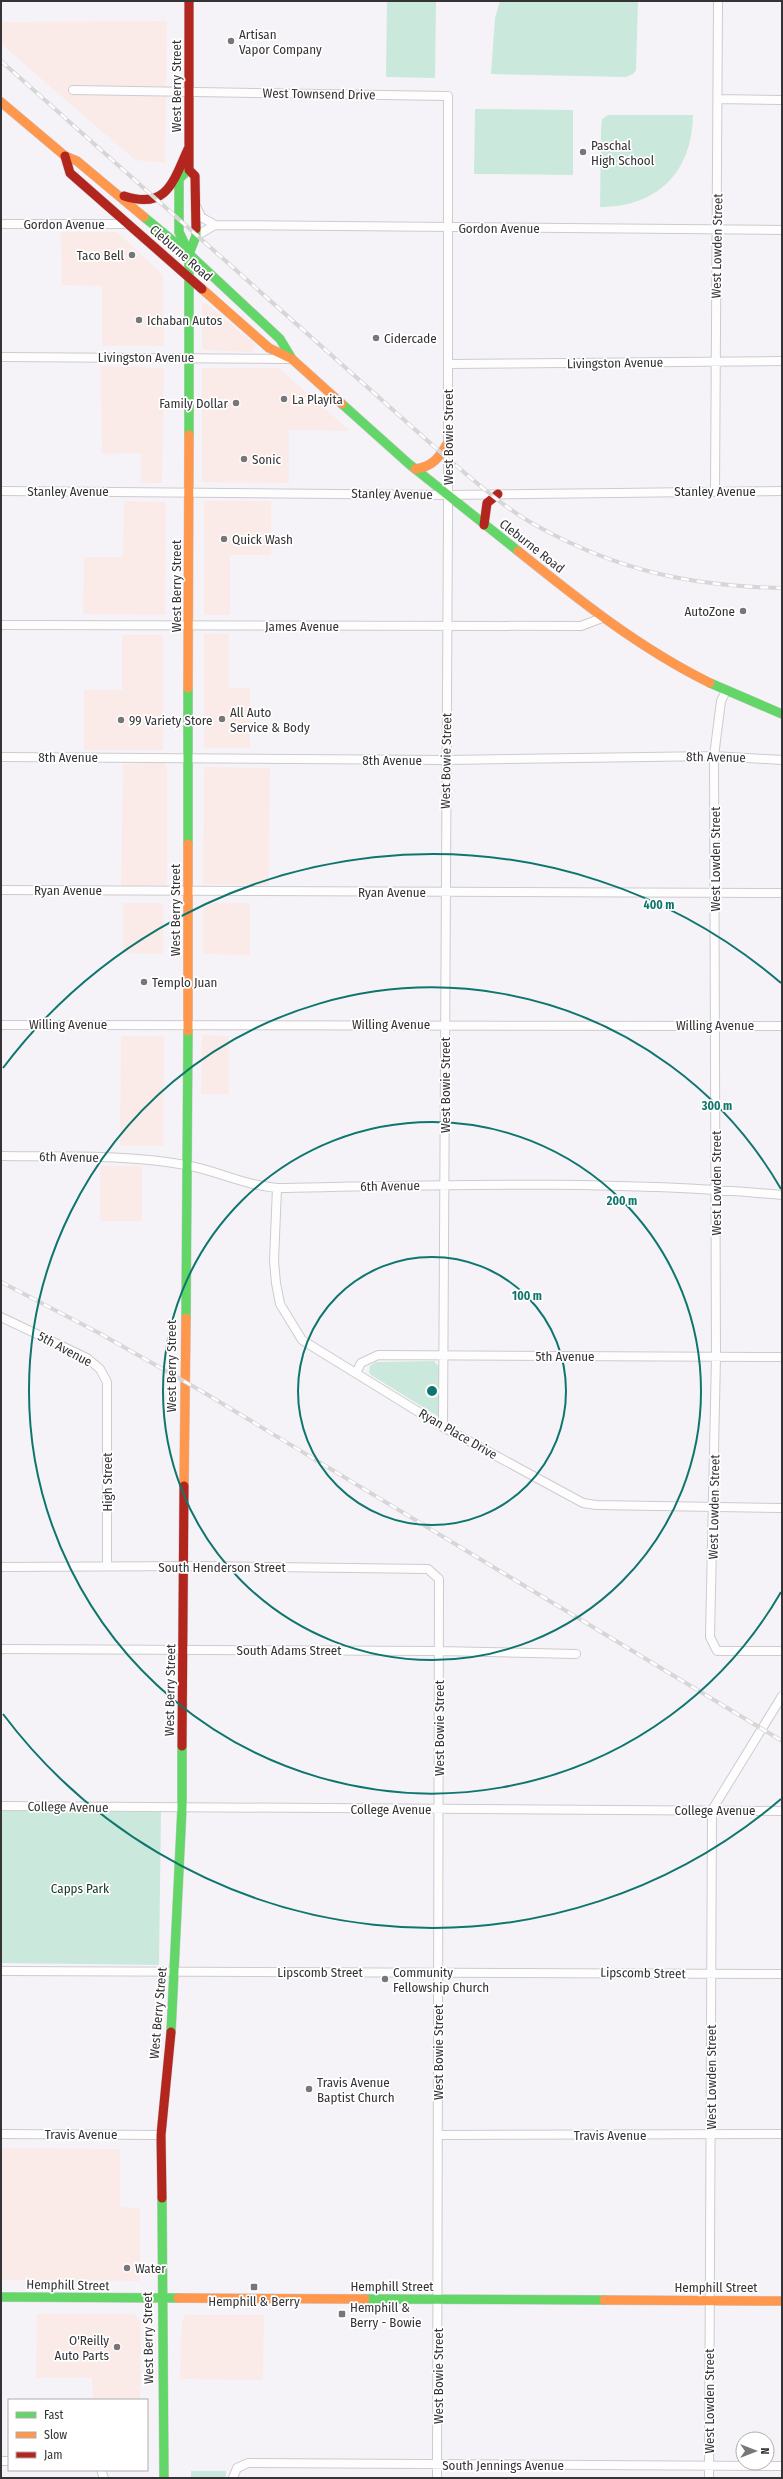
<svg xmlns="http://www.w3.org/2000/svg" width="783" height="2479" font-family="'Fira Sans Condensed',sans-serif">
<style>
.commercial{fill:#faebe8}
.green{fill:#cae9dc}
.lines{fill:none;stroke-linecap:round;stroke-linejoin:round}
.street-casing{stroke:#cdcbcf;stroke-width:10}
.fast-casing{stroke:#cdcbcf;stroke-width:10}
.slow-casing{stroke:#cdcbcf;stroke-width:10}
.jam-casing{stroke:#cdcbcf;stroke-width:10}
.street{stroke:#fefdfe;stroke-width:8}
.fast{stroke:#63d668;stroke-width:9}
.slow{stroke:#ff974d;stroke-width:9}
.jam{stroke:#b3261e;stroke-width:9}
.rail-casing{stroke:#d7d6d7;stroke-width:4}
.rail{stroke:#fff;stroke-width:2.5;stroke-dasharray:8;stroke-linecap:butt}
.ring{fill:none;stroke:#0f766e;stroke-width:2}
.poi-dot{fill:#79767a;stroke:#fff;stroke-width:1.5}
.labels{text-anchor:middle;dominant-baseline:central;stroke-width:3.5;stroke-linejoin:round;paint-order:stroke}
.poi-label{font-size:13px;fill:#353336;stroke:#fff;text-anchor:start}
.street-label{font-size:13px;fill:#353336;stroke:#fff}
.park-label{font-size:13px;fill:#143729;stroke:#fff}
.centre{fill:#0f766e;stroke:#fff;stroke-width:2}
.ring-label{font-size:12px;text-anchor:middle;font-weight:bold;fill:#0f766e;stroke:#fff;stroke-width:3.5;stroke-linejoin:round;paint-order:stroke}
</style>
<rect width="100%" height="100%" fill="#f6f3f8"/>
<!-- commercial -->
<path class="commercial" d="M167 21 165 163 135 160 1 44V22Z
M61 232H117L163 275 164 346H102V286L62 285Z
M206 303 255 344 254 350 251 352 204 350 202 346V304Z
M101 366 164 368 162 483H141V453L102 454Z
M202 368H279L350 431 289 430V483L202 482Z
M124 501 166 502 165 615 83 614 84 557H123Z
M204 501H271V555H230V615H204Z
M204 634H229V688H250V748H204Z
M122 635H163V750H84V690H122Z
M163 763 167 768V881L165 885 121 886 123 764Z
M204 767 270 768 269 885 203 884Z
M123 903H163V954L123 953Z
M203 903H250V955L203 954Z
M202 1035 229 1036V1094H201Z
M121 1036H164L163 1146H120Z
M100 1166H142V1221H100Z
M1 2148 120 2149V2207L140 2208V2281L1 2280Z
M37 2314H134L141 2322 140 2400H93L92 2378H36Z
M186 2315H264L263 2380 180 2379 182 2320Z"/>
<!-- green -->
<path class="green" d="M387 1H436L435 78 386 77Z
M500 1H638L636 70 633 74 626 77 491 74 495 18Z
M475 109 573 110V175L474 174Z
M608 115H693C692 172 658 207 600 207L601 129 602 119Z
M434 1361 439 1367V1417L371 1375 369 1372 370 1366 376 1362Z
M1 1810 161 1812 159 1965 1 1963Z
M191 2471H226V2478H191Z"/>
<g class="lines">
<defs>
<path id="street" d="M73 90 448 96V513L443 1427
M718 99 782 100
M197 208 201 217 215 225 782 230
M1 224H128
M196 236 215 225
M1 357 289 359
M448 364 782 361
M1 491 448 495 782 491
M715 491 718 1
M1 625 581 626 602 618
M726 691 721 701 714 756 716 1357 710 1637 717 1651H782
M1 757 446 760 714 756 782 760
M1 890 782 893
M1 1025 782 1026
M1 1156C62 1157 126 1154 186 1165 218 1171 243 1185 277 1188 445 1185 615 1180 782 1195
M277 1188 274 1261 276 1283 280 1304 302 1340 443 1427 583 1503 596 1505 782 1508
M1 1317 87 1358 100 1369 107 1382V1566
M356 1373 361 1363 378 1355 782 1357
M1 1567 199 1566 428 1569 439 1579 437 2478
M1 1649 439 1651 576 1654
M1 1806 782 1811
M1 1971 782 1974
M1 2134 161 2135
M438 2135 782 2134
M1 2461H9
M101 2470 104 2478
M233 2478 237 2468 248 2463 782 2466
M709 2478 712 1810 782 1696"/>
<path id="fast" d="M185 173 179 179V232L187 249
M144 217 189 254 280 339 292 359
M342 404 409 464 518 551
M189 435V254L196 236V229
M710 683 782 714
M188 844V688
M186 1318 188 1031
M171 2032 182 1808V1746
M162 2198 164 2478
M1 2297 178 2298
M365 2299 604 2300"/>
<path id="slow" d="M1 102 65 156 77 161 144 217
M202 289 269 348 292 359 342 404
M415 469C432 467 439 458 447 444
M518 551C579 600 639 648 710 683
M188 688 189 435
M188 1031V844
M184 1486 186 1318
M178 2298 365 2299
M604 2300 782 2301"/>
<path id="jam" d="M189 1V170L195 176 196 229
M65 156 70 173 202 289
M124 196C167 210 173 182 188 149
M484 525 487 503 498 494
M182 1746 184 1486
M162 2198 161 2135 171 2032"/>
</defs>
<!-- street casing -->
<use href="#street" class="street-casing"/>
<!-- fast casing -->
<use href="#fast" class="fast-casing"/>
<!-- slow casing -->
<use href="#slow" class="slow-casing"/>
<!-- jam casing -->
<use href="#jam" class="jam-casing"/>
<!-- street -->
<use href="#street" class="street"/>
<!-- fast -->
<use href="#fast" class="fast"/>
<!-- slow -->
<use href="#slow" class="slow"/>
<!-- jam -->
<use href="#jam" class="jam"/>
<defs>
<path id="rail" d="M1 61 447 458C476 482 505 509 539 527 619 571 691 586 782 588
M1 1282 99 1333 203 1392 782 1741"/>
</defs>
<!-- rail casing -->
<use href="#rail" class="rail-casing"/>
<!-- rail -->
<use href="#rail" class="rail"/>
</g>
<!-- distance rings -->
<g class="ring">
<circle cx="432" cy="1391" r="134"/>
<circle cx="432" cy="1391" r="269"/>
<path d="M781 1592A403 403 0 1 1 781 1189"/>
<path d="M781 1799A537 537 0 0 1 3 1714M3 1068A537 537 0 0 1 781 983"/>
</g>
<!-- markers -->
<g class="poi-dot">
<circle cx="231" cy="41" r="4"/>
<circle cx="583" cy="152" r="4"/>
<circle cx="132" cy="255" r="4"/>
<circle cx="139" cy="320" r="4"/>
<circle cx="376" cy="338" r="4"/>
<circle cx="284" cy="399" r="4"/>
<circle cx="236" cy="403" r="4"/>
<circle cx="244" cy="459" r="4"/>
<circle cx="224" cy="539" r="4"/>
<circle cx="743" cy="611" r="4"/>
<circle cx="222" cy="719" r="4"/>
<circle cx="121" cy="720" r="4"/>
<circle cx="144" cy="982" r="4"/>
<circle cx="385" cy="1979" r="4"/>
<circle cx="309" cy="2089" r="4"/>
<circle cx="127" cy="2268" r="4"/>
<rect x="250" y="2283" width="8" height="8" rx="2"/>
<rect x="338" y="2310" width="8" height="8" rx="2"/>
<circle cx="117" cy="2347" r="4"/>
</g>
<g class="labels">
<!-- poi labels -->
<g class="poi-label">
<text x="239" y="34">Artisan<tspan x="239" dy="15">Vapor Company</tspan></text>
<text x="591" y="145">Paschal<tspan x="591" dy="15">High School</tspan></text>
<text x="124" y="255" text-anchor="end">Taco Bell</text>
<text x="147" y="320">Ichaban Autos</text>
<text x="384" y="338">Cidercade</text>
<text x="292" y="399">La Playita</text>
<text x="228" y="403" text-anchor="end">Family Dollar</text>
<text x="252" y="459">Sonic</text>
<text x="232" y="539">Quick Wash</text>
<text x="735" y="611" text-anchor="end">AutoZone</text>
<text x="230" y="712">All Auto<tspan x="230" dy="15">Service &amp; Body</tspan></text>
<text x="129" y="720">99 Variety Store</text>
<text x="152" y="982">Templo Juan</text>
<text x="393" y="1972">Community<tspan x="393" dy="15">Fellowship Church</tspan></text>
<text x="317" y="2082">Travis Avenue<tspan x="317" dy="15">Baptist Church</tspan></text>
<text x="135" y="2268">Water</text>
<text x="254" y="2301" text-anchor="middle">Hemphill &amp; Berry</text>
<text x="350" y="2307">Hemphill &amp;<tspan x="350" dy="15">Berry - Bowie</tspan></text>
<text x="109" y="2340" text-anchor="end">O'Reilly<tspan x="109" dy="15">Auto Parts</tspan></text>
</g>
<!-- street labels -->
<g class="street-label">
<text transform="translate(176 86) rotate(-90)">West Berry Street</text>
<text transform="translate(319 94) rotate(1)">West Townsend Drive</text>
<text x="64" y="224">Gordon Avenue</text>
<text x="499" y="228">Gordon Avenue</text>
<text transform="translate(717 246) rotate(-89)">West Lowden Street</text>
<text transform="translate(181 253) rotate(41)">Cleburne Road</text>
<text x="146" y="357">Livingston Avenue</text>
<text transform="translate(615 363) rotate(-1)">Livingston Avenue</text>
<text transform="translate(448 437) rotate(-90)">West Bowie Street</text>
<text x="68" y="491">Stanley Avenue</text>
<text x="715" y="491">Stanley Avenue</text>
<text transform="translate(392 494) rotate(1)">Stanley Avenue</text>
<text transform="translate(532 546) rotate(38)">Cleburne Road</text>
<text transform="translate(176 586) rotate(-90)">West Berry Street</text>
<text x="302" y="626">James Avenue</text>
<text x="68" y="757">8th Avenue</text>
<text transform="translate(716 757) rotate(1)">8th Avenue</text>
<text x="392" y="760">8th Avenue</text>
<text transform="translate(446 761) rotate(-89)">West Bowie Street</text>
<text transform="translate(715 859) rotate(-90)">West Lowden Street</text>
<text x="68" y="890">Ryan Avenue</text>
<text x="392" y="892">Ryan Avenue</text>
<text transform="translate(175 910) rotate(-90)">West Berry Street</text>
<text x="68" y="1024">Willing Avenue</text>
<text x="391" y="1024">Willing Avenue</text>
<text x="715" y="1025">Willing Avenue</text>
<text transform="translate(445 1085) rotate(-90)">West Bowie Street</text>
<text transform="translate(69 1157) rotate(1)">6th Avenue</text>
<text transform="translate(716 1183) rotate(-90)">West Lowden Street</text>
<text transform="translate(390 1186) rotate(-1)">6th Avenue</text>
<text transform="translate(65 1349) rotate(28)">5th Avenue</text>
<text x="565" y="1356">5th Avenue</text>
<text transform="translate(171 1366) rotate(-90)">West Berry Street</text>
<text transform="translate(458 1434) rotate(30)">Ryan Place Drive</text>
<text transform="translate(107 1482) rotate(-90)">High Street</text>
<text transform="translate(714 1507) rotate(-89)">West Lowden Street</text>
<text x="222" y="1567">South Henderson Street</text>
<text x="289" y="1650">South Adams Street</text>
<text transform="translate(170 1690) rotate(-89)">West Berry Street</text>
<text transform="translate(439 1728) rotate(-90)">West Bowie Street</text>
<text transform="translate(68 1807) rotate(1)">College Avenue</text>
<text x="391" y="1809">College Avenue</text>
<text x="715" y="1810">College Avenue</text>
<text x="320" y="1972">Lipscomb Street</text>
<text transform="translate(643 1973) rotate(1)">Lipscomb Street</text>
<text transform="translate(158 2013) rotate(-85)">West Berry Street</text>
<text transform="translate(438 2052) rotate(-90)">West Bowie Street</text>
<text transform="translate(711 2077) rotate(-90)">West Lowden Street</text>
<text x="81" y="2134">Travis Avenue</text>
<text x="610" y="2135">Travis Avenue</text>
<text transform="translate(68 2285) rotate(1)">Hemphill Street</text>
<text x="392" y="2286">Hemphill Street</text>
<text x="716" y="2287">Hemphill Street</text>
<text transform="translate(148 2338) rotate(-91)">West Berry Street</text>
<text transform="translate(438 2376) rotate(-90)">West Bowie Street</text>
<text transform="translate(709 2401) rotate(-90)">West Lowden Street</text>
<text x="503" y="2465">South Jennings Avenue</text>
</g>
<!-- park labels -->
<g class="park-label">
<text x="80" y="1888">Capps Park</text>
</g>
</g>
<circle cx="432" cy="1391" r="6" class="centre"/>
<g class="ring-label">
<text x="659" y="909">400 m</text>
<text x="717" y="1110">300 m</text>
<text x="622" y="1205">200 m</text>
<text x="527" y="1300">100 m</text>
</g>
<!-- border -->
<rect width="783" height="2479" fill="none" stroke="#353336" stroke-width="4"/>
<!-- legend -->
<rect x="8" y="2399" width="140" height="72" fill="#ffffff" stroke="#aeadaf"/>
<rect x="16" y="2412" width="20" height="6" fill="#63d668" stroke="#aeadaf"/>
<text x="44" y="2419" font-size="12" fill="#353336">Fast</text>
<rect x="16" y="2432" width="20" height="6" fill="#ff974d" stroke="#aeadaf"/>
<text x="44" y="2439" font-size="12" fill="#353336">Slow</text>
<rect x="16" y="2452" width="20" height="6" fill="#b3261e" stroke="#aeadaf"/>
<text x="44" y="2459" font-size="12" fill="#353336">Jam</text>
<!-- north arrow -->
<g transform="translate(755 2451) rotate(90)"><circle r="19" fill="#ffffff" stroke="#aeadaf"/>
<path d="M0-3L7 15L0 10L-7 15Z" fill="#79767a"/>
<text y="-6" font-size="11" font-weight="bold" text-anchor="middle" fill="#353336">N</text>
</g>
</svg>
